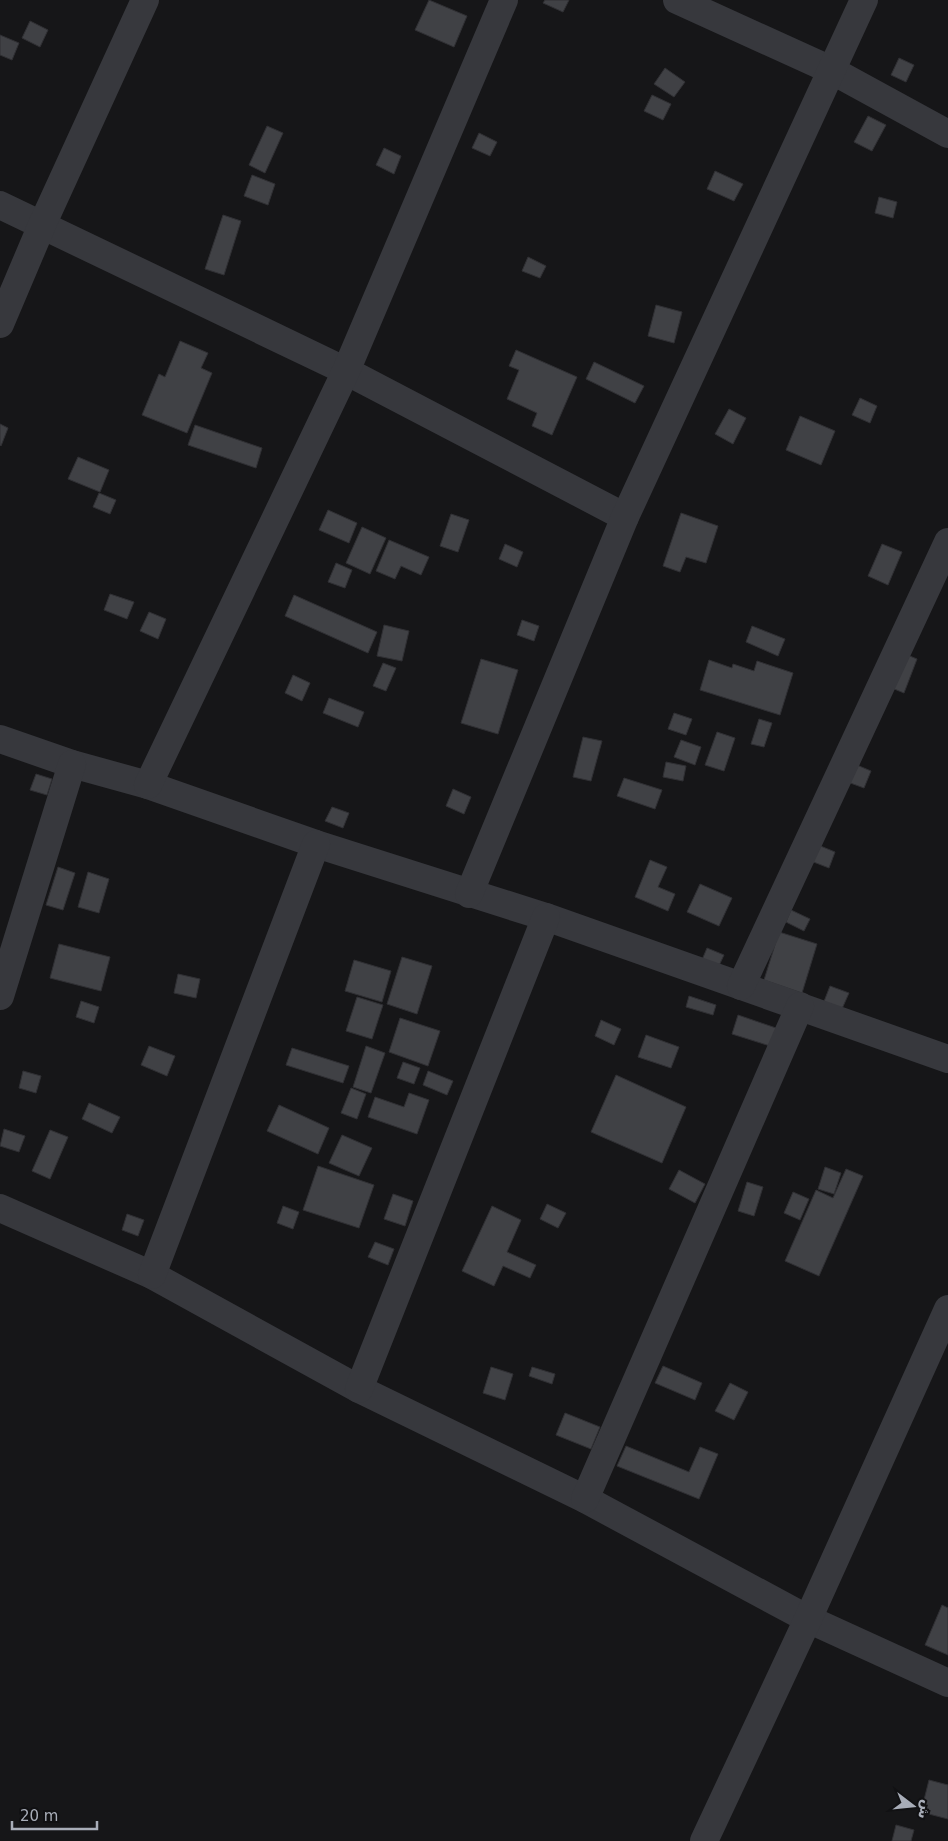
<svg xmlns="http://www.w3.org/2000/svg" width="948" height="1841" font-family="'DejaVu Sans','Noto Sans Arabic',sans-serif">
  <rect width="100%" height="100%" fill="#161618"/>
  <g fill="#404145" stroke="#303034">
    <polygon points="429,0 467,16 454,47 415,30"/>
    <polygon points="545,0 569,0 563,12 543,3"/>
    <polygon points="30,21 48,30 40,47 22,38"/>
    <polygon points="0,35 19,43 12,60 0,55"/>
    <polygon points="899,58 914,65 906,82 891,75"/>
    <polygon points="665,68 685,82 674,97 654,84"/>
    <polygon points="652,95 671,104 663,120 644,111"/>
    <polygon points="868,116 886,125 872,151 854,142"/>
    <polygon points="267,126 283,133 265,173 249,165"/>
    <polygon points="479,133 497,142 490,156 472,148"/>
    <polygon points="384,148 401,156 394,174 376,165"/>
    <polygon points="715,171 743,184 734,201 707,189"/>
    <polygon points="252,175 275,184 268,205 244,196"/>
    <polygon points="879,197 897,202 893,218 875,213"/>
    <polygon points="223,215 241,221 224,275 205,269"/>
    <polygon points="528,257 546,266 540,278 522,271"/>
    <polygon points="656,305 682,312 674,343 648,336"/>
    <polygon points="180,341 208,353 201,368 212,373 187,433 142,415 159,374 165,377"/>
    <polygon points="516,350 577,377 552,435 532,426 537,413 507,399 519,370 509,366"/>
    <polygon points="594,362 644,386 635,403 586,379"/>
    <polygon points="860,398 877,406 870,423 852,415"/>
    <polygon points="729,409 746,418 733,444 715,434"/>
    <polygon points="800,416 835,431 821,465 786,450"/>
    <polygon points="0,424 8,428 1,446 0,445"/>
    <polygon points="195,425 262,448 256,468 188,445"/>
    <polygon points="78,457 109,470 100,492 68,479"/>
    <polygon points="99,493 116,500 110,514 93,507"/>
    <polygon points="328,510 357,523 349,543 319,530"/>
    <polygon points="681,513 718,526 706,563 686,557 680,572 663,566"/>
    <polygon points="451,514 469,520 458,552 440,546"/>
    <polygon points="362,527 386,538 370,574 346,563"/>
    <polygon points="389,540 429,557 421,575 401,566 395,579 376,571"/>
    <polygon points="505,544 523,552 517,567 499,559"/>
    <polygon points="882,544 902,552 888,585 868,576"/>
    <polygon points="336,563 352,570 345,588 328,582"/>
    <polygon points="110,594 134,602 127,619 104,610"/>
    <polygon points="294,595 377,632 368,653 285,616"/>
    <polygon points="149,612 166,619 158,639 140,631"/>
    <polygon points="522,620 539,626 534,641 517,635"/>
    <polygon points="384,625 409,631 402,661 377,656"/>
    <polygon points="752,626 785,639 778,656 746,642"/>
    <polygon points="900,652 917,659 904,693 887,686"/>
    <polygon points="481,659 518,670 498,734 461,723"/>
    <polygon points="709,660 732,668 733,664 754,671 757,661 793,673 780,715 700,690"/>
    <polygon points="383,663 396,668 386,691 373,686"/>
    <polygon points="293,675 310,683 302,701 285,693"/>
    <polygon points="329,698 364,712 358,727 323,713"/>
    <polygon points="674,713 692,719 686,735 668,729"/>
    <polygon points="759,719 772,723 764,747 751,744"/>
    <polygon points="717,732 735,738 724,771 705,765"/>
    <polygon points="583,737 602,741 591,781 573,777"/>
    <polygon points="681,740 701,747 695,765 674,757"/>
    <polygon points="666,762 686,766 683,781 663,777"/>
    <polygon points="852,763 871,771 864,788 845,781"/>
    <polygon points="36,774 52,779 47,795 30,790"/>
    <polygon points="624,778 662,790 655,809 617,796"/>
    <polygon points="453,789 471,797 464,814 446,806"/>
    <polygon points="332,807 349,813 343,828 325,821"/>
    <polygon points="818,845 835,852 829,868 811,861"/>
    <polygon points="650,860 667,867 658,887 675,894 668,911 635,897"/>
    <polygon points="58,867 75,873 63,910 46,905"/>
    <polygon points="88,872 109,879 99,913 78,907"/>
    <polygon points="700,884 732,898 719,926 687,912"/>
    <polygon points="791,910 810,919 804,931 786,922"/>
    <polygon points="779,932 817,944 802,993 764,980"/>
    <polygon points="59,944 110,957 101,991 50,978"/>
    <polygon points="707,948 724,955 715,974 699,967"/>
    <polygon points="402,957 432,966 417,1014 387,1004"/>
    <polygon points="354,960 391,971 382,1002 345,991"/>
    <polygon points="178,974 200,979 196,998 174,993"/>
    <polygon points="830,986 849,993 841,1011 823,1004"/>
    <polygon points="689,996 716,1005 713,1015 686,1007"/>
    <polygon points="357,997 383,1005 372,1039 346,1031"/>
    <polygon points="81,1001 99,1007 94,1023 76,1017"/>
    <polygon points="738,1015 776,1028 770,1046 732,1034"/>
    <polygon points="400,1018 440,1031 428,1066 389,1052"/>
    <polygon points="601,1020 621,1029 614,1045 595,1036"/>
    <polygon points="646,1035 679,1047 671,1068 638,1057"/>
    <polygon points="149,1046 175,1056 167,1076 141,1065"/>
    <polygon points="366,1046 385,1053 371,1093 353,1087"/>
    <polygon points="292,1048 349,1066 343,1083 286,1065"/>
    <polygon points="403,1062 420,1068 414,1084 397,1078"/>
    <polygon points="23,1071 41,1076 36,1093 19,1088"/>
    <polygon points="428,1071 453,1081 447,1095 423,1085"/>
    <polygon points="616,1075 686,1107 662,1163 591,1132"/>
    <polygon points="351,1088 366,1094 357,1119 341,1113"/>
    <polygon points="409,1093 429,1100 417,1134 368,1117 375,1097 404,1107"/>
    <polygon points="89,1103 120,1117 112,1133 82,1119"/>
    <polygon points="279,1105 329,1128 318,1154 267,1131"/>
    <polygon points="4,1129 25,1136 19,1152 0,1146"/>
    <polygon points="50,1130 68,1137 50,1179 32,1171"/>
    <polygon points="342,1135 372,1148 359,1176 329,1163"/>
    <polygon points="318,1166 374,1185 359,1228 303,1210"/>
    <polygon points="825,1167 841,1173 834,1194 818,1189"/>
    <polygon points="846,1169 863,1176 819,1276 785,1261 816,1190 833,1198"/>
    <polygon points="679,1170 705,1184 695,1203 669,1189"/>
    <polygon points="747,1182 763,1187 754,1216 738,1211"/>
    <polygon points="793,1192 809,1199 800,1220 784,1213"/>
    <polygon points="393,1194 413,1201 405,1226 384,1219"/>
    <polygon points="547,1204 566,1213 558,1228 540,1219"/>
    <polygon points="283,1206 299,1212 293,1229 277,1223"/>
    <polygon points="492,1206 521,1220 507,1252 536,1265 530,1278 503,1266 494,1286 462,1271"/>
    <polygon points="127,1214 144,1220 138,1236 122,1230"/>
    <polygon points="375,1242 394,1249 388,1265 368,1257"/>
    <polygon points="663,1366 702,1383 695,1400 655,1383"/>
    <polygon points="491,1367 513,1374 505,1400 483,1393"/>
    <polygon points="532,1367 555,1374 552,1384 529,1376"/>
    <polygon points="730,1383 748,1392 734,1420 715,1411"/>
    <polygon points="565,1413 600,1427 591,1449 556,1435"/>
    <polygon points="626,1446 689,1472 700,1447 718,1454 699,1499 617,1466"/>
    <polygon points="942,1605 948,1608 948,1655 925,1645"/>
    <polygon points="929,1780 948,1785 948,1819 921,1812"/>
    <polygon points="896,1825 914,1830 911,1841 892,1841"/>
  </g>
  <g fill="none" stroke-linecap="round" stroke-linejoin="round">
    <g stroke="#37383d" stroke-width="28">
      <polyline points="677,0 831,70 948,134"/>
      <polyline points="0,205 346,371 625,517"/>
      <polyline points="0,324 42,225 145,0"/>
      <polyline points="0,739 72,764 148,785 316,844 546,917 948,1059"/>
      <polyline points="148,785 346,371 504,0"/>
      <polyline points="469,894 625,517 864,0"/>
      <polyline points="741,986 948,542"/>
      <polyline points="0,996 72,764"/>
      <polyline points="0,1208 152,1275 359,1389 585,1499 808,1619 948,1683"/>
      <polyline points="152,1275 316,844"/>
      <polyline points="359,1389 546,917"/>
      <polyline points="585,1499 800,1006"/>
      <polyline points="704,1841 808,1619 948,1309"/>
    </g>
  </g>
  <g transform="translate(913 1806) rotate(106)" stroke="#111113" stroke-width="4" paint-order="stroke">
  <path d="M0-4L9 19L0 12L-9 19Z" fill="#a8adb8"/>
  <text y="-8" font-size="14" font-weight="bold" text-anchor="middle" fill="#a8adb8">ش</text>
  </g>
  <path d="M12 1821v8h85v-8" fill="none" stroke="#a8adb8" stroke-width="2.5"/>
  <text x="20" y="1821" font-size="15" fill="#a8adb8" stroke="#111113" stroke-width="4" paint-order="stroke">20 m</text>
</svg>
